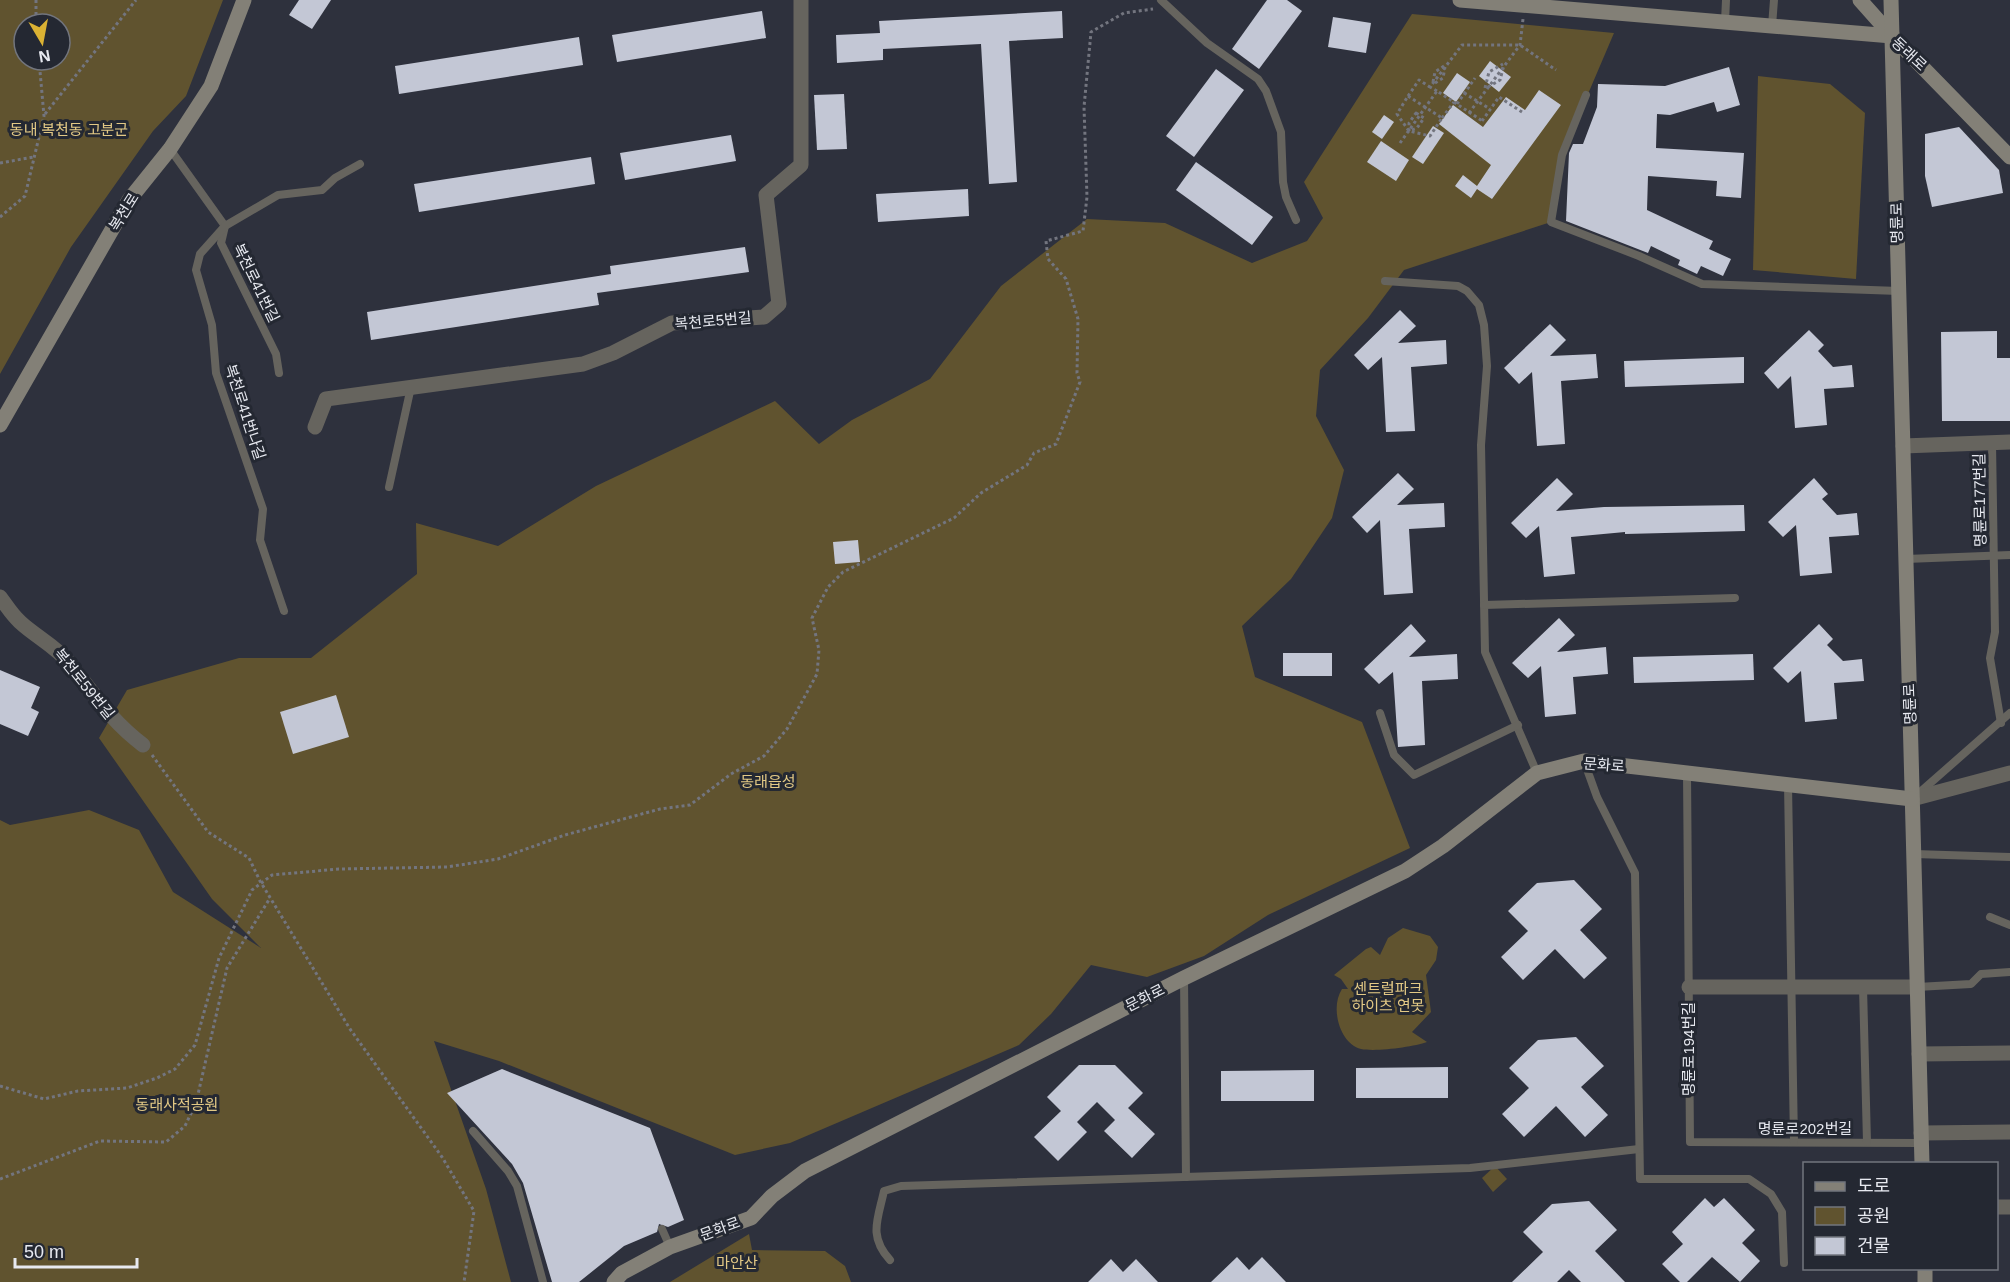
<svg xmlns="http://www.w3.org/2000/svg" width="2010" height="1282" font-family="Arial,'Noto Sans KR',sans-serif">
  <rect width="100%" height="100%" fill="#2e313d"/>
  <g fill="#60532f" fill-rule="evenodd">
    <path d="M0 0H223L186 96 153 131 71 247 0 374ZM24 24H60V60H24Z"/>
    <polygon points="1412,14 1614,33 1562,155 1551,222 1404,270 1368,318 1320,370 1316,416 1344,470 1332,518 1291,579 1242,626 1255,677 1362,722 1410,848 1268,915 1204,956 1147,977 1091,965 1051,1014 1019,1045 790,1143 735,1155 499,1061 434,1041 486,1189 511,1282 0,1282 0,820 10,825 89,810 139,830 173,892 261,948 212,899 99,738 127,690 239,658 311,658 417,574 416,523 498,546 596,486 775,401 819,444 852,420 930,379 1001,286 1087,219 1165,223 1252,263 1307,241 1323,218 1304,182"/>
    <polygon points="1758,76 1830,84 1865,113 1856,279 1753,270"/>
    <path d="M1403 928 1430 936 1438 947 1436 960 1426 975 1431 1012 1412 1032 1427 1042C1413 1047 1376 1052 1361 1049 1339 1043 1330 1007 1342 989H1348L1341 979 1334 975 1366 949 1371 947 1380 955 1388 938Z"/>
    <polygon points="1495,1166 1507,1179 1493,1192 1482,1178"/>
    <polygon points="749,1234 752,1250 825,1251 845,1266 851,1282 670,1282"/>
  </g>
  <g fill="#c3c7d5">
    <polygon points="299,0 331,0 312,29 289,15"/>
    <polygon points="1267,0 1287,0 1302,11 1259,69 1232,49"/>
    <polygon points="762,11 766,38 617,62 612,35"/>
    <polygon points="1062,11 1063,38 1009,41 1017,182 989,184 981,44 883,49 883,60 837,63 836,35 880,33 879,21"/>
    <polygon points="1333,17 1371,23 1366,53 1328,47"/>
    <polygon points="579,37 583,65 399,94 395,66"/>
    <polygon points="1490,61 1511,77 1499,92 1479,76"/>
    <polygon points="1729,67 1740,105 1717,112 1714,102 1670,115 1657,114 1656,148 1744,153 1741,198 1716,196 1717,181 1648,176 1647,210 1713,241 1709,249 1731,259 1723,276 1701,266 1697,274 1678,265 1680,260 1651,246 1648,253 1566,221 1569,153 1573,144 1583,144 1597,107 1598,84 1665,86"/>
    <polygon points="1216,69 1244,90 1194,157 1166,136"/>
    <polygon points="1457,73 1470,82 1456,102 1443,93"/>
    <polygon points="1539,90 1561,105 1492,199 1477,189 1471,198 1455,186 1463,175 1477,186 1491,165 1439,124 1453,105 1483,127 1506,97 1525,110"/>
    <polygon points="844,94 847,149 817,150 814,95"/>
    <polygon points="1384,115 1394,122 1382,139 1372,132"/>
    <polygon points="1433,126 1444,133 1423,164 1412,157"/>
    <polygon points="1959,127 1999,170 2003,193 1932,207 1925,176 1925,134"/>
    <polygon points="731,135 736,161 625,180 620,153"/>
    <polygon points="1381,141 1409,160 1396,181 1367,162"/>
    <polygon points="591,157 595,184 419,212 414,184"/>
    <polygon points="1196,162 1273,217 1252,245 1176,190"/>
    <polygon points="968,189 969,216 878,222 876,194"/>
    <polygon points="745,247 749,272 597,293 599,305 371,340 367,312 611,274 610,266"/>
    <polygon points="1400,310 1416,326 1398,343 1446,340 1447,364 1411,367 1415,431 1386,432 1382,357 1368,370 1354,355"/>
    <polygon points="1550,324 1566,340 1550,356 1596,354 1598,378 1561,381 1565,444 1537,446 1532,372 1519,384 1504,368"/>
    <polygon points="1809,330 1824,345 1818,351 1833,367 1852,365 1854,387 1824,389 1827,425 1795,428 1791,376 1778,389 1764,373"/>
    <polygon points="1997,331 1997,358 2010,358 2010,421 1942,421 1941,332"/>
    <polygon points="1744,357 1744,383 1625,387 1624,361"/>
    <polygon points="1398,473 1414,489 1397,505 1444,503 1445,527 1409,529 1413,593 1384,595 1380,520 1367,533 1352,517"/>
    <polygon points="1557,478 1573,494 1556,511 1604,507 1744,505 1745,531 1625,534 1625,532 1571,537 1575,574 1544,577 1539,526 1526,538 1511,523"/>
    <polygon points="1814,478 1828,494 1822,499 1837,515 1857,513 1859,535 1829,537 1832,573 1800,576 1796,525 1783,537 1768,522"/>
    <polygon points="858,540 860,562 835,564 833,542"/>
    <polygon points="1559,618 1575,635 1557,652 1606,647 1608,674 1573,677 1576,714 1545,717 1541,666 1528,678 1512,663"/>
    <polygon points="1411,624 1426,641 1409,657 1457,654 1458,679 1422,681 1425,745 1398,747 1393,672 1379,684 1364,669"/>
    <polygon points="1819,624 1833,639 1827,645 1843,661 1862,659 1864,681 1834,683 1837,719 1805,722 1801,671 1788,683 1773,668"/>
    <rect x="1283" y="653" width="49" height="23"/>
    <polygon points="1753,654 1754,680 1634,683 1633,657"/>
    <polygon points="0,670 40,687 31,708 39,712 28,736 0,724"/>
    <polygon points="336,695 349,737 293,754 280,712"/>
    <polygon points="1574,880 1602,909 1580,930 1607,958 1584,979 1555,949 1523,980 1501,957 1528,931 1508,911 1537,883"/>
    <polygon points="1576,1037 1604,1066 1581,1087 1608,1115 1585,1137 1556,1106 1524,1137 1502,1114 1529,1088 1509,1068 1538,1040"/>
    <polygon points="1079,1065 1115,1065 1143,1093 1128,1108 1155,1134 1132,1158 1104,1131 1115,1120 1097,1102 1077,1122 1087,1132 1058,1161 1034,1137 1061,1111 1047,1097"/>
    <polygon points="1448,1067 1448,1098 1356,1098 1356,1068"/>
    <polygon points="502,1069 650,1128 684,1220 668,1227 659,1224 657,1232 624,1246 579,1282 552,1282 523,1183 512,1164 447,1093"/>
    <polygon points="1314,1070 1314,1101 1221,1101 1221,1071"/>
    <polygon points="1705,1198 1714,1207 1724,1198 1755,1230 1742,1243 1760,1261 1740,1282 1712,1257 1687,1282 1680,1282 1662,1264 1683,1244 1672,1232"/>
    <polygon points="1589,1201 1617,1230 1595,1251 1625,1282 1581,1282 1569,1270 1557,1282 1512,1282 1543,1252 1523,1232 1552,1204"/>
    <polygon points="1237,1257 1249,1270 1262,1257 1286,1282 1211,1282"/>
    <polygon points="1111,1259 1123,1272 1136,1259 1158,1282 1088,1282"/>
  </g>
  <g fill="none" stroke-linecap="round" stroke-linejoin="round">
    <g stroke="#73757f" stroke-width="3" stroke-dasharray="3 3" stroke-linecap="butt">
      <polyline points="36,0 36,24"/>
      <polyline points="1433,82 1435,72 1444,66"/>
      <polyline points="1435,83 1443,78 1445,67"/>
      <polyline points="1488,87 1500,80 1504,65"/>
      <polyline points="1485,88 1489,72 1503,64"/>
      <polyline points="1437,91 1430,87 1462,45 1520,45 1556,70"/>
      <polyline points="1464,93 1490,109"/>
      <polygon points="1408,96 1442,118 1430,136 1409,131 1397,114"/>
      <polyline points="1408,96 1419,80 1430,87"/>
      <polyline points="1457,104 1475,78"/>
      <polygon points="1416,113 1424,118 1417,128 1409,131 1409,123"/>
      <polyline points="1469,113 1520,45 1523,19"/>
      <polyline points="45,114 136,0"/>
      <polyline points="1442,118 1454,102"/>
      <polyline points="1482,121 1499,97 1522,112"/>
      <polyline points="1400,143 1437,91 1484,122"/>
      <polyline points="0,163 34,157"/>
      <polyline points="0,217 25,196 44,116 39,60"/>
      <polyline points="152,755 208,832 249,858 260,881 350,1029 442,1157 474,1211 464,1282"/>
      <polyline points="0,1086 44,1099 78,1091 127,1088 157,1078 175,1069 195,1045 219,958 252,890 272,875 339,869 447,867 498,859 565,835 660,809 690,805 731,774 764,756 787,729 817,674 819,650 812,618 828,587 843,572 954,518 981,493 1027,465 1034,453 1056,444 1080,382 1077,373 1078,319 1066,279 1048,259 1046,241 1083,231 1087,197 1084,107 1091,32 1124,13 1153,9"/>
      <polyline points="0,1179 100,1141 166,1142 185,1126 196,1103 227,968 270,898"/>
    </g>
    <g stroke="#66645e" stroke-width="8">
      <polyline points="1161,0 1207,43 1258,79 1266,91 1281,132 1283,182 1286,197 1296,220"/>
      <polyline points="1725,22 1726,0"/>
      <polyline points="1772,26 1774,0"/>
      <polyline points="1586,95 1562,155 1551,222 1639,256 1702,284 1899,291"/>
      <polyline points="170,149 225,226 221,243 276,354 279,373"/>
      <polyline points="1385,281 1458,286 1467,291 1479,305 1484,325 1487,366 1481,445 1485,652 1537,773"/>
      <polyline points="1992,443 1995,632 1990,658 2001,723"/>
      <polyline points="389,487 411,387"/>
      <polyline points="1906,559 2010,555"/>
      <polyline points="1484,605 1735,598"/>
      <polyline points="284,611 260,540 263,509 216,373 212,325 196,270 200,254 225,226 278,195 322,190 335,178 360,164"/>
      <polyline points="1380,713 1394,755 1414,775 1518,725"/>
      <polyline points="1584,761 1597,797 1635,873 1640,1179 1749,1179 1771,1194 1782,1212 1784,1263"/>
      <polyline points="1687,773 1690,1142 1921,1143"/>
      <polyline points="1788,784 1794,1142"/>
      <polyline points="1919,793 2010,713"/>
      <polyline points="1914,854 2010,857"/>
      <polyline points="1990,917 2010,925"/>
      <polyline points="1184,978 1186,1177"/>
      <polyline points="1863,987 1867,1142"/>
      <polyline points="1917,987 1971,984 1981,974 2010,972"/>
      <polyline points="473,1131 508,1171 517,1186 543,1282"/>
      <polyline points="662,1229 670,1247"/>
      <path d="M890 1260C868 1236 878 1219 884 1191L901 1186 1470 1168 1639 1149"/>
    </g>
    <g stroke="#66645e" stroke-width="15">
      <polyline points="315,427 326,399 583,364 613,353 672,323 764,317 779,304 766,195 801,165 801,0"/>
      <polyline points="1903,446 2010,442"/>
      <path d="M0 597C6 605 12 615 20 622 36 637 56 646 70 664 95 695 110 720 143 745"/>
      <polyline points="1912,799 2010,773"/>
      <polyline points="1689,987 1917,987"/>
      <polyline points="1919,1054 2010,1053"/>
      <polyline points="1921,1133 2010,1132"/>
      <polyline points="1996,1207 2010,1207"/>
    </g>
    <g stroke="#838077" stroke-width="15">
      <polyline points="1460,0 1892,36 2010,157"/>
      <polyline points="1860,0 1892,36"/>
      <polyline points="1891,0 1922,1164"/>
      <polyline points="0,425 129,200 170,149 211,86 244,0"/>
      <polyline points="1925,1268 1925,1282"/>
      <polyline points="614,1282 622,1273 670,1247 751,1218 772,1196 805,1171 1184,978 1405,871 1443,846 1537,773 1584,761 1912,799"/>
    </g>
  </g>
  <g text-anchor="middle" stroke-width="6" stroke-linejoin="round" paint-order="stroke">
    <g font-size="15" fill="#e7e9f0" stroke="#242832">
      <text transform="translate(1909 54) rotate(43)" y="5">동래로</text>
      <text transform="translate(124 212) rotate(-58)" y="5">복천로</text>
      <text transform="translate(1897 223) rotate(-91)" y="5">명륜로</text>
      <text transform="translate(256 283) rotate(64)" y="5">복천로41번길</text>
      <text transform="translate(713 321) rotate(-5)" y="5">복천로5번길</text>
      <text transform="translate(245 412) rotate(72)" y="5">복천로41번나길</text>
      <text transform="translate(1980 500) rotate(-91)" y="5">명륜로177번길</text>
      <text transform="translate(84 684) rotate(51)" y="5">복천로59번길</text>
      <text transform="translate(1910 704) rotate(-92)" y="5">명륜로</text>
      <text transform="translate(1604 765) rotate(4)" y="5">문화로</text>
      <text transform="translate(1145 998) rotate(-27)" y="5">문화로</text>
      <text transform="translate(1689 1049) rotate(-90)" y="5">명륜로194번길</text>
      <text x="1805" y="1134">명륜로202번길</text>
      <text transform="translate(720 1229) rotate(-20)" y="5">문화로</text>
    </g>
    <g font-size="15" fill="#e3c985" stroke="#242832">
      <text x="69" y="135">동내 복천동 고분군</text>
      <text x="768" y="787">동래읍성</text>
      <text x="1388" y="994">센트럴파크<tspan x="1388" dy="17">하이츠 연못</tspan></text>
      <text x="177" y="1110">동래사적공원</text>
      <text x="737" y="1268">마안산</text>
    </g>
  </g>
  <rect x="1803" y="1162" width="195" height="108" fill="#242832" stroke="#72757e" stroke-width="1.5"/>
  <rect x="1815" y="1182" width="30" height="9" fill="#838077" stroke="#72757e" stroke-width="1.5"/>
  <text x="1857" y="1192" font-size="18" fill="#e7e9f0">도로</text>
  <rect x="1815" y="1207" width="30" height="18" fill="#60532f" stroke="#72757e" stroke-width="1.5"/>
  <text x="1857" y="1222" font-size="18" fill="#e7e9f0">공원</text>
  <rect x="1815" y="1237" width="30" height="18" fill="#c3c7d5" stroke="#72757e" stroke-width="1.5"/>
  <text x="1857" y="1252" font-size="18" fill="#e7e9f0">건물</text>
  <g transform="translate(42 42) rotate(170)"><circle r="28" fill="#242832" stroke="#72757e" stroke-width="1.5"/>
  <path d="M0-4.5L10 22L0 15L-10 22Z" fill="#dbb233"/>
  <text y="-9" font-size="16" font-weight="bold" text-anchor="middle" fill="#e7e9f0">N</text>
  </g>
  <path d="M15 1258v9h122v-9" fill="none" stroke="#e7e9f0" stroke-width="3"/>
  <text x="24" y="1258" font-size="18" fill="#e7e9f0" stroke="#242832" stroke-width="4.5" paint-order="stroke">50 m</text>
</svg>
